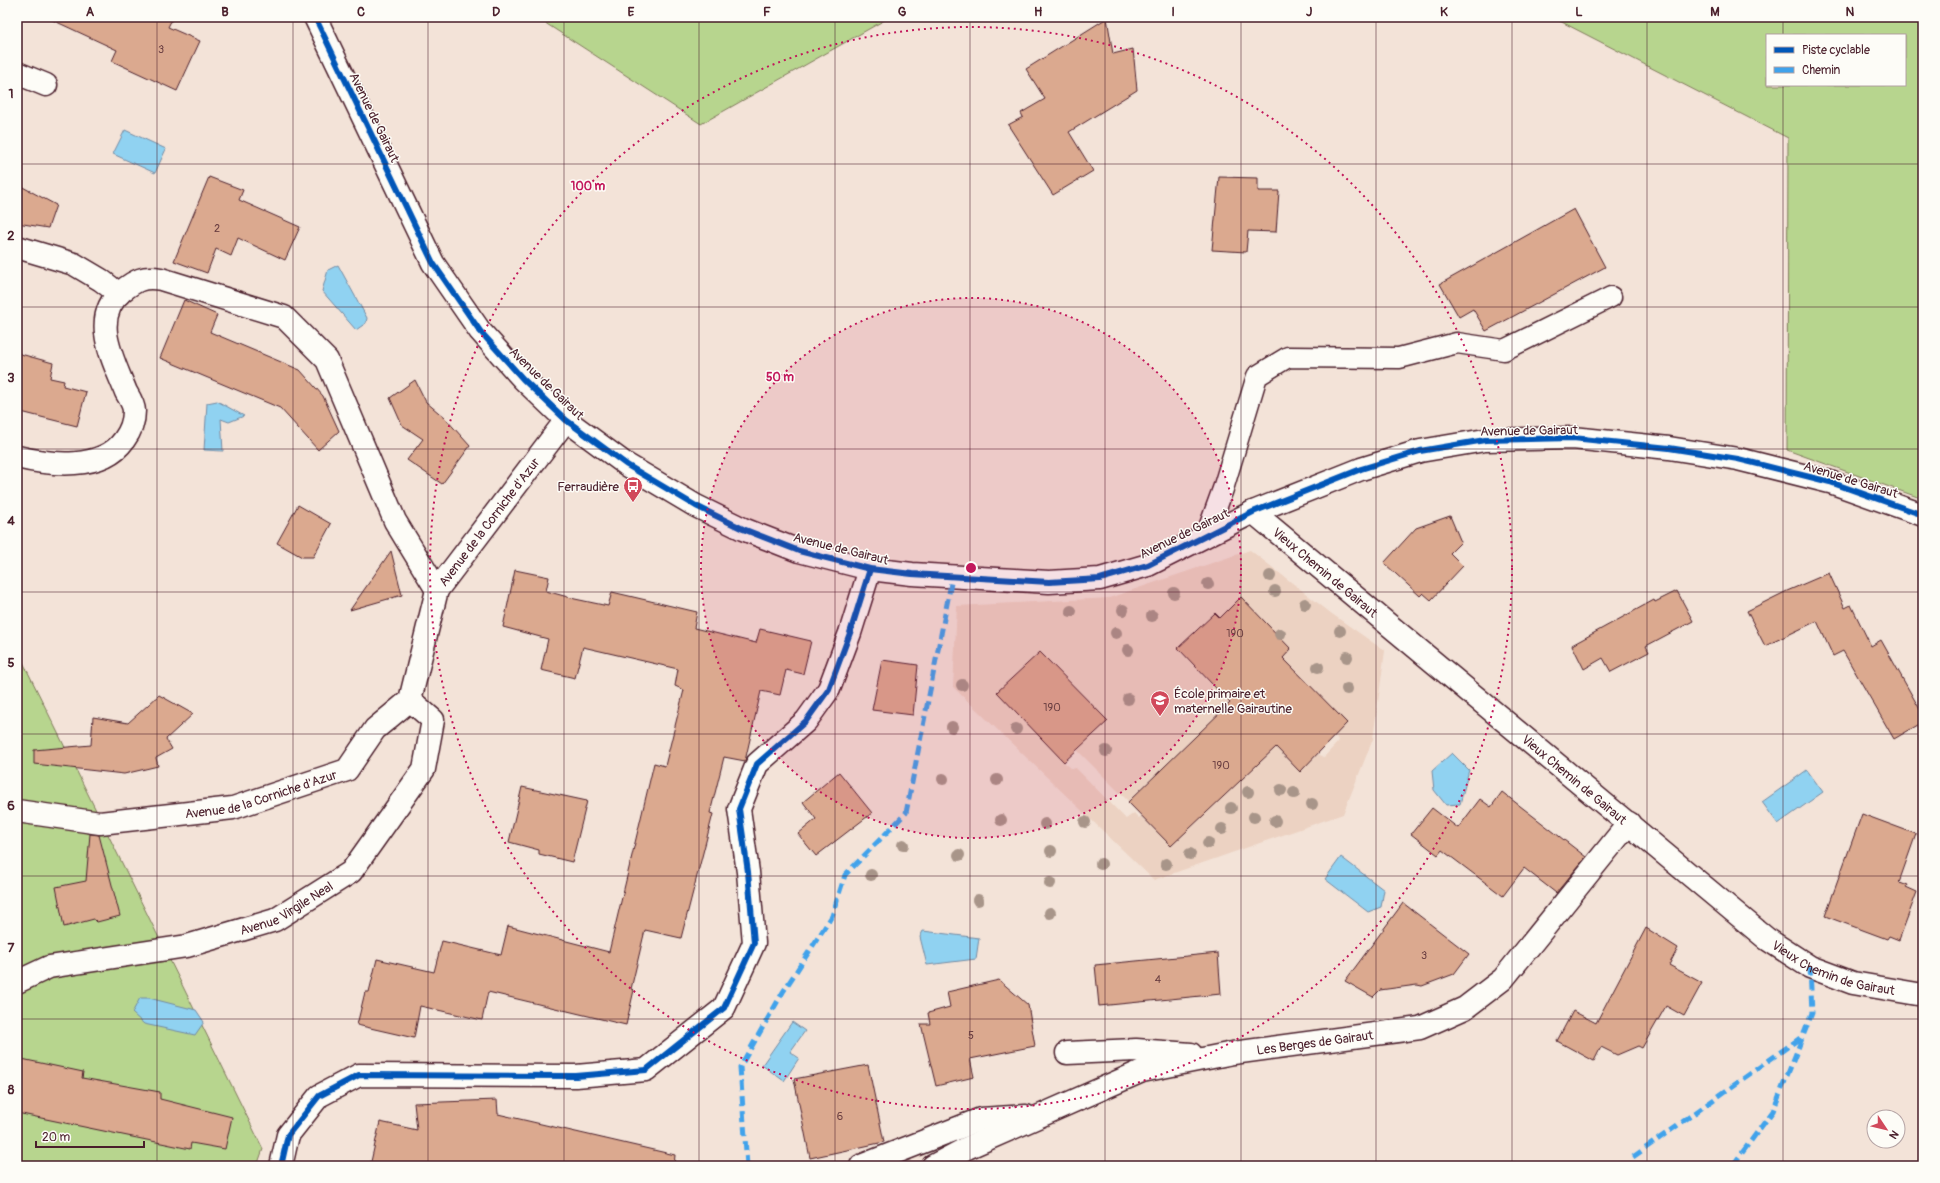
<svg xmlns="http://www.w3.org/2000/svg" width="1940" height="1183" font-family="Pangolin,sans-serif">
  <rect width="100%" height="100%" fill="#f3e3d8"/>
  <filter id="ink" filterUnits="userSpaceOnUse"><feTurbulence type="fractalNoise" baseFrequency=".025" numOctaves="2"/><feDisplacementMap in="SourceGraphic" scale="8" xChannelSelector="R" yChannelSelector="G"/><feConvolveMatrix kernelMatrix="1 2 1 2 8 2 1 2 1" color-interpolation-filters="sRGB"/></filter>
  <g filter="url(#ink)">
    <path fill="#ecd2c2" fill-rule="evenodd" d="M1250 550 1332 614 1385 651 1373 739 1343 814 1154 880 953 687 957 606 1109 598ZM1241 598 1292 712 1347 723 1335 736 1339 741 1324 757 1318 754 1300 772 1276 747 1171 846 1141 816 1139 818 1134 813 1126 819 1076 768 1072 769 1064 762 998 692 1040 652 1107 721 1077 750 1128 801 1232 702 1212 685 1178 648 1215 614 1220 618Z"/>
    <g fill="#b7d58e" stroke="#807a5c" fill-rule="evenodd">
      <polygon points="536,17 890,17 701,124"/>
      <path d="M1552 17H1923V499L1787 450 1788 138ZM1767 35H1905V85H1767Z"/>
      <polygon points="17,650 263,1149 257,1166 17,1166"/>
    </g>
    <g fill="#90d2f1" stroke="#748aa2">
      <polygon points="125,130 166,149 155,173 113,154"/>
      <polygon points="338,265 367,318 366,323 356,330 322,291 328,270"/>
      <polygon points="217,401 244,416 229,422 221,419 223,451 204,450 207,403"/>
      <polygon points="1452,753 1469,770 1460,804 1446,805 1434,790 1432,771"/>
      <polygon points="1807,770 1823,792 1778,824 1762,802"/>
      <polygon points="1341,857 1384,890 1381,907 1368,912 1325,879"/>
      <polygon points="923,931 979,938 976,959 927,965 920,937"/>
      <polygon points="140,998 149,998 196,1010 204,1022 195,1035 144,1024 132,1013"/>
      <polygon points="792,1022 805,1031 790,1052 799,1058 784,1081 762,1065"/>
    </g>
    <g fill="#dba98f" stroke="#4a1f2b">
      <polygon points="46,17 173,17 168,27 200,41 177,91 112,61 117,50"/>
      <polygon points="1107,18 1113,54 1133,49 1137,90 1069,132 1093,171 1053,195 1008,125 1023,117 1021,113 1045,99 1026,69"/>
      <polygon points="209,177 243,190 239,200 300,227 285,260 238,238 231,256 216,249 207,273 174,261"/>
      <polygon points="1219,177 1258,178 1258,191 1279,191 1276,232 1248,231 1246,252 1212,250"/>
      <polygon points="17,184 56,205 48,228 17,223"/>
      <polygon points="1574,209 1605,267 1486,331 1473,309 1459,317 1440,284"/>
      <polygon points="184,300 217,315 210,332 300,370 323,396 339,431 318,450 280,408 160,358"/>
      <polygon points="17,353 53,363 50,378 64,381 63,386 86,392 77,426 17,411"/>
      <polygon points="415,380 426,402 445,418 470,446 442,484 407,460 423,439 402,425 390,398"/>
      <polygon points="298,505 331,524 313,557 302,557 277,543"/>
      <polygon points="1450,516 1461,542 1450,553 1463,566 1431,600 1423,593 1420,596 1384,563 1416,528"/>
      <polygon points="391,551 402,595 350,610"/>
      <polygon points="515,570 549,577 546,591 575,599 608,606 612,592 697,612 694,628 756,643 760,629 811,641 803,674 786,670 780,695 761,691 745,761 724,757 710,813 713,814 681,938 645,930 631,989 634,990 626,1025 488,992 482,1020 420,1006 414,1038 357,1025 365,992 369,992 377,959 434,972 442,941 501,955 508,926 609,952 654,763 665,766 684,690 675,686 678,669 583,647 575,678 541,670 548,639 503,627"/>
      <polygon points="1829,573 1845,608 1851,605 1871,646 1881,640 1923,715 1923,722 1894,739 1843,651 1833,656 1817,621 1765,646 1747,611 1787,591"/>
      <polygon points="1677,591 1693,621 1646,646 1649,652 1611,672 1603,658 1584,669 1572,645 1654,600 1655,602"/>
      <polygon points="1241,597 1291,649 1283,658 1347,723 1300,772 1276,747 1171,846 1128,802 1230,703 1178,648 1215,613 1220,618"/>
      <polygon points="1040,652 1108,721 1064,762 997,692"/>
      <polygon points="882,660 918,665 913,715 872,710"/>
      <polygon points="159,695 193,714 166,739 172,749 156,758 158,766 124,774 34,764 34,750 91,745 93,717 128,723"/>
      <polygon points="839,772 872,813 816,856 798,834 816,819 803,802"/>
      <polygon points="522,787 587,801 572,862 539,854 539,850 509,842"/>
      <polygon points="1502,792 1586,857 1556,893 1524,868 1503,896 1442,850 1438,855 1411,834 1432,808 1458,828 1480,799 1491,807"/>
      <polygon points="1862,814 1916,834 1899,882 1907,885 1906,887 1917,892 1899,940 1889,936 1887,939 1825,916"/>
      <polygon points="90,834 99,835 120,916 97,922 94,919 64,927 56,887 86,881"/>
      <polygon points="1403,903 1469,954 1454,974 1422,986 1417,985 1380,990 1373,997 1345,981"/>
      <polygon points="1646,928 1678,948 1669,965 1702,983 1684,1016 1666,1006 1642,1048 1638,1046 1617,1055 1601,1047 1594,1061 1557,1041 1573,1011 1596,1023"/>
      <polygon points="1218,953 1221,994 1099,1006 1095,965"/>
      <polygon points="999,980 1028,1005 1035,1046 970,1059 974,1077 936,1086 921,1024 930,1024 928,1013 950,1007 947,992"/>
      <polygon points="17,1058 83,1072 82,1078 160,1092 160,1099 232,1117 225,1149 191,1143 190,1149 17,1113"/>
      <polygon points="868,1065 884,1142 810,1158 794,1079"/>
      <polygon points="497,1100 498,1114 675,1155 674,1166 370,1166 380,1122 417,1130 414,1103"/>
    </g>
    <g fill="none" stroke-linecap="round" stroke-linejoin="round">
      <g stroke="#4a1f2b" stroke-width="23">
        <polyline id="lane" points="1206,536 1223,489 1257,376 1288,357 1399,358 1457,343 1504,350 1611,297"/>
      </g>
      <g stroke="#4a1f2b" stroke-width="25">
        <g id="street">
          <polyline points="17,73 46,85"/>
          <polyline points="17,247 74,264 101,280 119,294"/>
          <path d="M17 457C50 465 102 471 124 440 130 432 134 422 134 411 134 405 129 397 126 392 114 361 89 318 122 291 136 280 143 276 161 279L284 317 327 360 395 521 437 590"/>
          <path id="s1" d="M1253 512 1767 939 1810 967 1853 983 1923 995"/>
          <path id="s2" d="M17 811 100 823 233 808 347 770 375 729 410 700 437 590 566 420"/>
          <path id="s3" d="M17 982 49 967 187 946 275 920 351 872 424 769 433 720 410 700"/>
          <polyline points="1067,1053 1136,1050 1191,1054"/>
          <polyline points="281,1166 288,1135 319,1096 359,1075 576,1076 646,1070 724,1008 754,943 748,872 739,809 757,764 806,721 829,689 850,633 870,569"/>
          <polyline points="861,1166 981,1119 1026,1116"/>
          <path id="s4" d="M933 1166 967 1148 1142 1071 1233 1053 1420 1028 1465 1008 1503 979 1629 823"/>
        </g>
      </g>
      <g stroke="#4a1f2b" stroke-width="25">
        <polyline id="secondary" points="315,17 433,263 480,331 523,379 566,420 627,465 696,506 743,529 799,551 870,569 912,574 1049,582 1100,579 1148,565 1253,512 1361,469 1420,451 1485,440 1573,438 1669,448 1738,459 1830,482 1923,515"/>
      </g>
      <use href="#lane" stroke="#fdfcf7" stroke-width="20"/>
      <use href="#street" stroke="#fdfcf7" stroke-width="22"/>
      <use href="#secondary" stroke="#fdfcf7" stroke-width="22"/>
      <g stroke="#40a2eb" stroke-width="5" stroke-dasharray="10 5" stroke-linecap="butt">
        <polyline points="1633,1157 1803,1036"/>
        <polyline points="1733,1165 1773,1111 1803,1036 1812,1013 1810,967"/>
        <polyline points="747,1166 740,1067 783,992 832,916 845,875 906,813 952,578"/>
      </g>
      <g stroke="#fdfcf7" stroke-width="8">
        <g id="cycleway">
          <polyline points="315,17 433,263 480,331 523,379 566,420 627,465 696,506 743,529 799,551 870,569 912,574 1049,582 1100,579 1148,565 1253,512 1361,469 1420,451 1485,440 1573,438 1669,448 1738,459 1830,482 1923,515"/>
          <polyline points="281,1166 288,1135 319,1096 359,1075 576,1076 646,1070 724,1008 754,943 748,872 739,809 757,764 806,721 829,689 850,633 870,569"/>
        </g>
      </g>
      <use href="#cycleway" stroke="#0057b8" stroke-width="6"/>
    </g>
    <g fill="#a89589">
      <circle cx="1270" cy="576" r="6"/>
      <circle cx="1208" cy="584" r="6"/>
      <circle cx="1275" cy="591" r="6"/>
      <circle cx="1174" cy="593" r="6"/>
      <circle cx="1305" cy="604" r="6"/>
      <circle cx="1123" cy="610" r="6"/>
      <circle cx="1071" cy="611" r="6"/>
      <circle cx="1152" cy="616" r="6"/>
      <circle cx="1340" cy="631" r="6"/>
      <circle cx="1116" cy="633" r="6"/>
      <circle cx="1280" cy="634" r="6"/>
      <circle cx="1128" cy="650" r="6"/>
      <circle cx="1347" cy="657" r="6"/>
      <circle cx="1318" cy="667" r="6"/>
      <circle cx="962" cy="685" r="6"/>
      <circle cx="1347" cy="689" r="6"/>
      <circle cx="1128" cy="699" r="6"/>
      <circle cx="952" cy="727" r="6"/>
      <circle cx="1016" cy="729" r="6"/>
      <circle cx="1106" cy="751" r="6"/>
      <circle cx="943" cy="779" r="6"/>
      <circle cx="997" cy="780" r="6"/>
      <circle cx="1281" cy="790" r="6"/>
      <circle cx="1248" cy="792" r="6"/>
      <circle cx="1294" cy="793" r="6"/>
      <circle cx="1312" cy="804" r="6"/>
      <circle cx="1231" cy="808" r="6"/>
      <circle cx="1254" cy="817" r="6"/>
      <circle cx="1001" cy="820" r="6"/>
      <circle cx="1275" cy="821" r="6"/>
      <circle cx="1085" cy="822" r="6"/>
      <circle cx="1045" cy="824" r="6"/>
      <circle cx="1222" cy="829" r="6"/>
      <circle cx="1208" cy="843" r="6"/>
      <circle cx="903" cy="845" r="6"/>
      <circle cx="1051" cy="851" r="6"/>
      <circle cx="1190" cy="854" r="6"/>
      <circle cx="959" cy="855" r="6"/>
      <circle cx="1101" cy="864" r="6"/>
      <circle cx="1166" cy="864" r="6"/>
      <circle cx="871" cy="875" r="6"/>
      <circle cx="1050" cy="883" r="6"/>
      <circle cx="978" cy="900" r="6"/>
      <circle cx="1050" cy="913" r="6"/>
    </g>
  </g>
  <path fill="none" stroke="#4a1f2b" stroke-width="1" stroke-opacity="0.55" d="M157 17V1166M293 17V1166M428 17V1166M564 17V1166M699 17V1166M835 17V1166M970 17V1166M1105 17V1166M1241 17V1166M1376 17V1166M1512 17V1166M1647 17V1166M1783 17V35M1783 85V1166M17 164H1923M17 307H1923M17 449H1923M17 592H1923M17 734H1923M17 876H1923M17 1019H1923"/>
  <circle cx="971" cy="568" r="270" fill="#c2185b" fill-opacity=".12"/>
  <g fill="none" stroke="#c2185b" stroke-width="2" stroke-dasharray="2 4">
    <circle cx="971" cy="568" r="270"/>
    <circle cx="971" cy="568" r="541"/>
  </g>
  <defs>
    <g id="bus-pin" transform="scale(1)"><path d="M0 17L-7.5 6A9.5 9.5 0 1 1 7.5 6Z" fill="#d1495b" stroke="#fdfcf7"/><path d="M-5-6H5V4H4V6H2V4H-2V6H-4V4H-5ZM-3.5-4V0h7V-4ZM-3.5 1.2v1.5H-2V1.2ZM2 1.2v1.5H3.5V1.2Z" fill="#fff"/></g>
    <g id="school-pin" transform="scale(1)"><path d="M0 17L-7.5 6A9.5 9.5 0 1 1 7.5 6Z" fill="#d1495b" stroke="#fdfcf7"/><path d="M0-5L7-2L0 1L-7-2ZM-4 1L0 2.5L4 1V4Q0 6-4 4Z" fill="#fff"/></g>
  </defs>
  <g fill-rule="evenodd">
    <use href="#bus-pin" x="633" y="486"/>
    <use href="#school-pin" x="1160" y="700"/>
  </g>
  <g text-anchor="middle" stroke-width="3" stroke-linejoin="round" paint-order="stroke">
    <g font-size="11" fill="#6e4244">
      <text x="161" y="53">3</text>
      <text x="217" y="232">2</text>
      <text x="1235" y="637">190</text>
      <text x="1052" y="711">190</text>
      <text x="1221" y="769">190</text>
      <text x="1424" y="959">3</text>
      <text x="1158" y="983">4</text>
      <text x="971" y="1039">5</text>
      <text x="840" y="1120">6</text>
    </g>
    <g font-size="13" fill="#4a1f2b" stroke="#fdfcf7">
      <text transform="translate(375 117) rotate(64)" y="5">Avenue de Gairaut</text>
      <text transform="translate(547 383) rotate(44)" y="5">Avenue de Gairaut</text>
      <text transform="translate(1529 430) rotate(-1)" y="5">Avenue de Gairaut</text>
      <text transform="translate(1851 479) rotate(17)" y="5">Avenue de Gairaut</text>
      <text dy="5" stroke="none"><textPath href="#s2" startOffset="632">Avenue de la Corniche d'Azur</textPath></text>
      <text transform="translate(1184 533) rotate(-26)" y="5">Avenue de Gairaut</text>
      <text transform="translate(841 548) rotate(14)" y="5">Avenue de Gairaut</text>
      <text dy="5" stroke="none"><textPath href="#s1" startOffset="94">Vieux Chemin de Gairaut</textPath></text>
      <text dy="5" stroke="none"><textPath href="#s1" startOffset="418">Vieux Chemin de Gairaut</textPath></text>
      <text dy="5" stroke="none"><textPath href="#s2" startOffset="248">Avenue de la Corniche d'Azur</textPath></text>
      <text dy="5" stroke="none"><textPath href="#s3" startOffset="282">Avenue Virgile Neal</textPath></text>
      <text dy="5" stroke="none"><textPath href="#s1" startOffset="742">Vieux Chemin de Gairaut</textPath></text>
      <text dy="5" stroke="none"><textPath href="#s4" startOffset="405">Les Berges de Gairaut</textPath></text>
    </g>
    <g font-size="13" fill="#4a1f2b" stroke="#fdfcf7" text-anchor="end">
      <text x="619" y="491">Ferraudière</text>
      <text x="1174" y="698" text-anchor="start">École primaire et<tspan x="1174" dy="15">maternelle Gairautine</tspan></text>
    </g>
  </g>
  <circle cx="971" cy="568" r="6" fill="#c2185b" stroke="#fdfcf7" stroke-width="2"/>
  <g font-size="12" text-anchor="middle" font-weight="bold" fill="#c2185b" stroke="#fdfcf7" stroke-width="3" stroke-linejoin="round" paint-order="stroke">
    <text x="588" y="190">100 m</text>
    <text x="780" y="381">50 m</text>
  </g>
  <rect width="1940" height="1183" fill="none" stroke="#fdfcf7" stroke-width="44"/>
  <rect x="1766" y="34" width="140" height="52" fill="#fdfcf7" stroke="#b5a4a5"/>
  <rect x="1774" y="47" width="20" height="6" fill="#0057b8" stroke="#b5a4a5"/>
  <text x="1802" y="54" font-size="12" fill="#4a1f2b">Piste cyclable</text>
  <rect x="1774" y="67" width="20" height="6" fill="#40a2eb" stroke="#b5a4a5"/>
  <text x="1802" y="74" font-size="12" fill="#4a1f2b">Chemin</text>
  <g transform="translate(1886 1129) rotate(125)"><circle r="19" fill="#fdfcf7" stroke="#b5a4a5"/>
  <path d="M0-3L7 15L0 10L-7 15Z" fill="#d1495b"/>
  <text y="-6" font-size="11" font-weight="bold" text-anchor="middle" fill="#4a1f2b">N</text>
  </g>
  <path d="M36 1141v6h108v-6" fill="none" stroke="#4a1f2b" stroke-width="2"/>
  <text x="42" y="1141" font-size="12" fill="#4a1f2b" stroke="#fdfcf7" stroke-width="3" paint-order="stroke">20 m</text>
  <rect x="22" y="22" width="1896" height="1139" fill="none" stroke="#4a1f2b" stroke-width="1.5"/>
  <g font-size="13" text-anchor="middle" font-weight="bold" fill="#4a1f2b">
    <text x="90" y="16">A</text>
    <text x="225" y="16">B</text>
    <text x="361" y="16">C</text>
    <text x="496" y="16">D</text>
    <text x="631" y="16">E</text>
    <text x="767" y="16">F</text>
    <text x="902" y="16">G</text>
    <text x="1038" y="16">H</text>
    <text x="1173" y="16">I</text>
    <text x="1309" y="16">J</text>
    <text x="1444" y="16">K</text>
    <text x="1579" y="16">L</text>
    <text x="1715" y="16">M</text>
    <text x="1850" y="16">N</text>
    <text x="11" y="98">1</text>
    <text x="11" y="240">2</text>
    <text x="11" y="382">3</text>
    <text x="11" y="525">4</text>
    <text x="11" y="667">5</text>
    <text x="11" y="810">6</text>
    <text x="11" y="952">7</text>
    <text x="11" y="1094">8</text>
  </g>
</svg>
